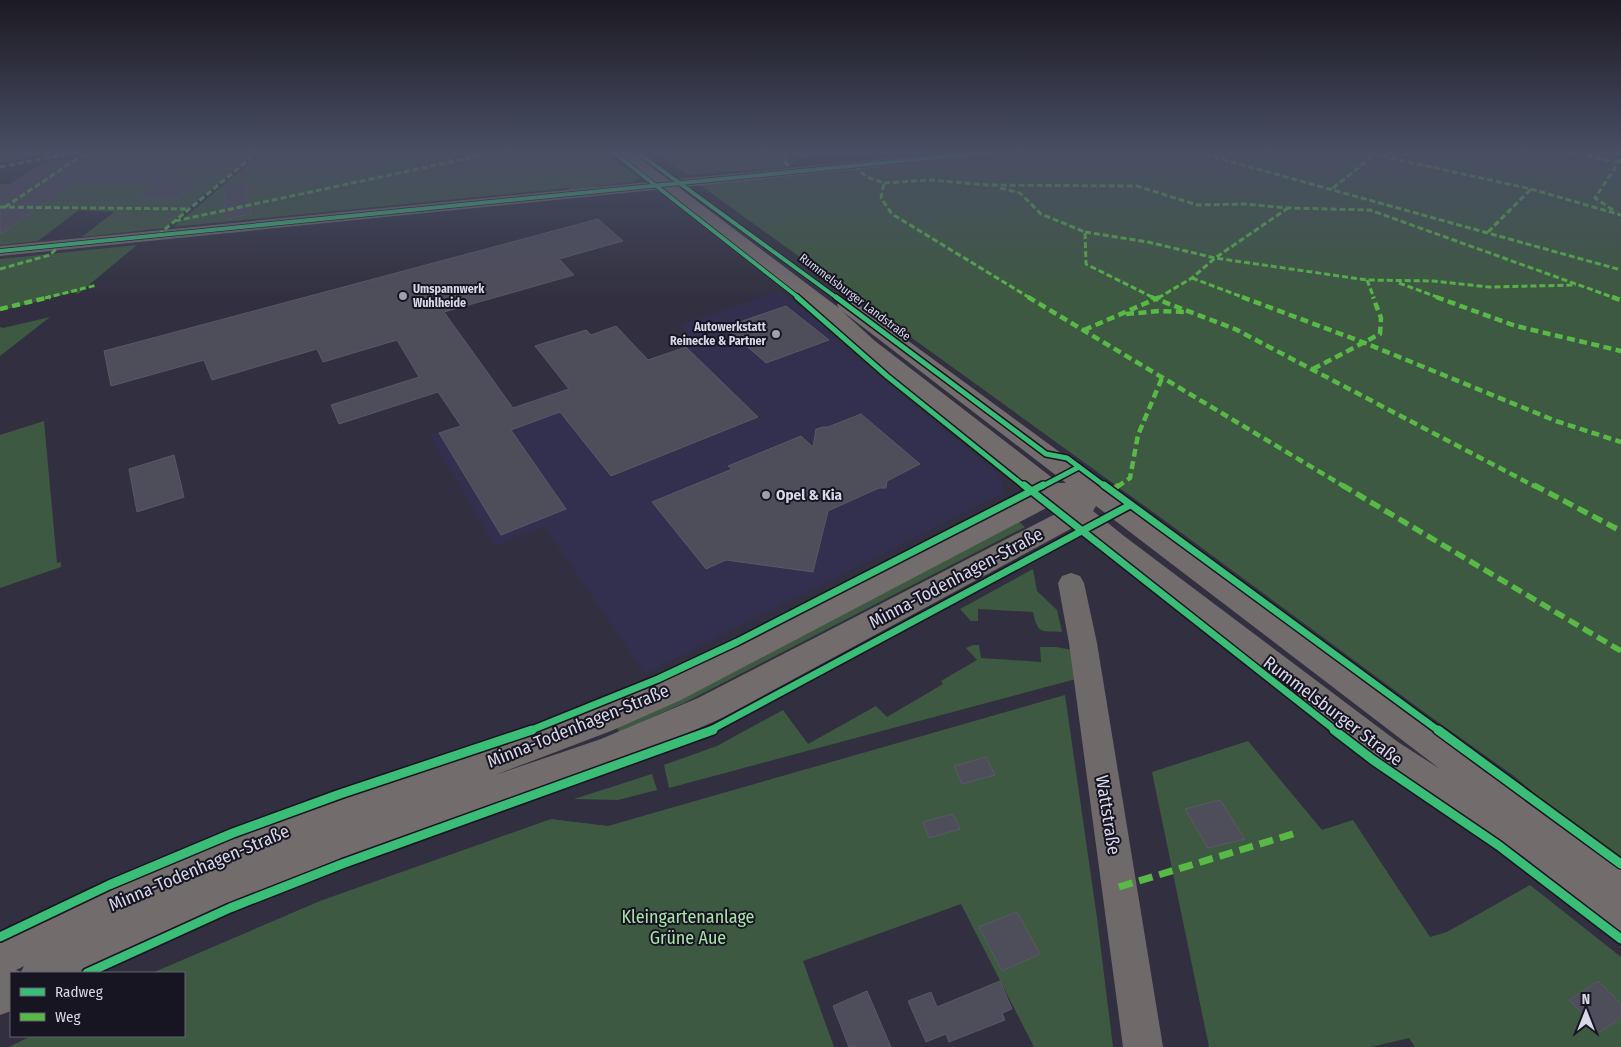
<svg xmlns="http://www.w3.org/2000/svg" width="1621" height="1047" font-family="'Fira Sans Condensed',sans-serif">
  <rect width="100%" height="100%" fill="#323040"/>
  <polygon fill="#322f4f" points="780,291 819,322 844,348 998,474 1004,488 1002,494 645,674 544,526 495,546 429,435 696,343 680,325"/>
  <g fill="#3e5941">
    <polygon points="0,152 62,152 0,163"/>
    <polygon points="90,152 257,152 165,228 82,237 114,212 79,210 38,241 0,245 0,184 37,184 81,154"/>
    <polygon points="263,152 603,152 640,178 633,182 598,186 595,188 569,191 569,188 173,227"/>
    <polygon points="654,152 811,152 789,167 689,175 681,171"/>
    <polygon points="1008,152 1621,152 1621,860 1563,818 1514,776 1424,712 1164,520 700,185 704,183"/>
    <polygon points="137,245 78,294 74,292 0,311 0,259"/>
    <polygon points="50,317 0,356 0,327 3,328"/>
    <polygon points="44,421 57,563 61,562 61,567 0,588 0,435"/>
    <polygon points="1018,521 1025,527 684,703 619,732 616,725"/>
    <path d="M1033 569 1037 591 1057 610 1062 632C1040 631 1038 634 1033 612L978 609V621H971L960 609Z"/>
    <polygon points="973,645 979,645 981,658 1041,662 1040,647 1056,647 1072,650 1076,679 669,788 664,765 717,746 783,710 808,744 876,706 887,717 943,684 941,681 977,660 966,648"/>
    <polygon points="1065,695 1097,918 1113,1047 1034,1047 961,904 803,961 834,1047 9,1047 31,1036 184,1036 184,973 152,973 320,901 551,819 608,826"/>
    <polygon points="1248,741 1322,830 1353,820 1430,937 1447,932 1530,885 1621,957 1621,1047 1415,1047 1409,1038 1371,1047 1209,1047 1152,772"/>
    <polygon points="652,774 657,790 618,800 574,799"/>
  </g>
  <g fill="#4e4d5a" stroke="#5a5866">
    <polygon points="47,161 112,161 108,164 195,162 174,178 200,178 176,199 137,198 156,183 74,183 0,234 0,191"/>
    <polygon points="246,184 251,214 226,219 224,188"/>
    <polygon points="598,219 623,241 559,259 574,275 444,312 513,408 569,389 535,346 586,330 591,335 616,326 648,360 686,347 758,417 611,476 560,412 511,430 566,509 501,535 439,433 461,426 438,392 339,424 331,405 419,377 397,340 323,362 317,349 212,380 204,360 111,386 104,351"/>
    <polygon points="786,306 829,340 766,363 725,327"/>
    <polygon points="861,414 920,464 887,481 886,488 879,488 828,511 813,572 726,560 706,569 652,502 732,469 728,466 801,436 813,447 816,429 823,427 828,427"/>
    <polygon points="174,455 184,497 137,512 129,469"/>
    <polygon points="986,757 995,775 962,784 954,766"/>
    <polygon points="1220,800 1245,839 1208,848 1185,809"/>
    <polygon points="953,814 960,829 929,838 923,822"/>
    <polygon points="1017,912 1040,954 1002,971 979,927"/>
    <polygon points="1000,981 1012,1009 1002,1013 1005,1020 949,1042 946,1034 926,1042 908,1001 931,992 937,1007"/>
    <polygon points="1598,981 1621,1004 1621,1018 1600,1032 1569,1000"/>
    <polygon points="867,991 891,1047 849,1047 833,1006"/>
  </g>
  <g fill="none" stroke-linecap="round" stroke-linejoin="round">
    <g fill="#6f6969" fill-rule="evenodd">
      <polygon points="950,152 998,152 996,155 991,156 0,256 0,246"/>
      <polygon points="1071,573 1080,576 1084,583 1097,643 1163,1047 1123,1047 1069,643 1058,583 1062,576"/>
    </g>
    <path fill="#736c6d" fill-rule="evenodd" d="M614 152H632L839 308 837 305 840 301 847 299 854 301 1163 528 1621 859V938L1607 932 1478 834 1374 764 1076 526 722 718 622 762 306 876 207 917 88 973H11V1011L0 1015V935L166 860 267 820 527 733 587 711 657 680 1035 491 859 351 825 317ZM842 311 1066 483H1059L875 341ZM1052 505 1059 512 698 698 601 739 495 775 611 731 681 700ZM1096 506 1143 542 1440 769 1398 742 1124 536 1093 511ZM24 966 21 972 16 970Z"/>
    <g stroke="#58b947" stroke-width="3" stroke-dasharray="6 3" stroke-linecap="butt">
      <polyline points="443,152 452,162"/>
      <polyline points="784,152 786,163 791,168"/>
      <polyline points="795,152 813,157"/>
      <polyline points="1196,152 1621,270"/>
      <polyline points="1364,152 1531,189 1621,215"/>
      <polyline points="1569,152 1621,163"/>
      <polyline points="854,166 867,177 884,183 881,198 892,214 1030,298"/>
      <polyline points="0,167 78,152"/>
      <polyline points="884,183 931,180 987,185 1137,186 1197,205 1244,204 1288,208 1370,210 1615,298"/>
      <polyline points="1000,188 1020,193 1041,214 1085,232 1086,264 1154,298"/>
      <polyline points="1333,188 1378,152"/>
      <polyline points="0,207 187,209"/>
      <polyline points="5,207 87,152"/>
      <polyline points="1613,210 1595,198 1621,159"/>
      <polyline points="175,221 497,152"/>
      <polyline points="1085,232 1148,242 1215,258 1367,280 1433,281 1489,287 1576,285"/>
      <polyline points="1488,232 1531,189"/>
      <polyline points="158,235 258,152"/>
      <polyline points="0,269 50,255 59,246"/>
      <polyline points="1192,278 1245,298"/>
      <polyline points="1367,280 1374,298"/>
      <polyline points="1399,283 1440,298"/>
      <polyline points="45,298 97,285"/>
      <polyline points="1158,298 1192,278 1215,258 1288,208"/>
    </g>
    <g stroke="#58b947" stroke-width="4.5" stroke-dasharray="8 4.5" stroke-linecap="butt">
      <polyline points="1028,297 1345,487"/>
      <polyline points="1151,297 1235,329 1536,487"/>
      <polyline points="1242,297 1365,343 1556,421 1621,442"/>
      <polyline points="1436,297 1516,326 1621,351"/>
      <polyline points="1612,297 1621,300"/>
      <polyline points="0,309 50,297"/>
      <polyline points="1126,314 1160,311 1186,312"/>
      <polyline points="1084,330 1160,297"/>
      <polyline points="1313,369 1380,334 1381,318 1373,297"/>
      <polyline points="1117,487 1130,478 1138,435 1162,378"/>
    </g>
    <g stroke="#58b947" stroke-width="5.5" stroke-dasharray="11 5.5" stroke-linecap="butt">
      <polyline points="1342,485 1621,651"/>
      <polyline points="1534,485 1621,531"/>
      <polyline points="1115,488 1119,485"/>
    </g>
    <polyline stroke="#58b947" stroke-width="7" stroke-dasharray="14 7" stroke-linecap="butt" points="1119,887 1296,833"/>
    <g stroke="#161521" stroke-width="5.5">
      <g id="cycleway-far3">
        <polyline points="613,152 799,298"/>
        <polyline points="637,152 837,298"/>
        <polyline points="0,251 991,152"/>
      </g>
    </g>
    <g stroke="#161521" stroke-width="8">
      <g id="cycleway-far2">
        <polyline points="797,297 887,376 1025,487"/>
        <polyline points="836,297 1046,454 1067,458 1106,487"/>
        <polyline points="1041,487 1079,467"/>
      </g>
    </g>
    <g stroke="#161521" stroke-width="10">
      <g id="cycleway-far1">
        <polyline points="1024,485 1336,731"/>
        <polyline points="1104,485 1439,731"/>
        <polyline points="529,731 658,679 737,642 1043,485"/>
        <polyline points="709,731 1130,505"/>
      </g>
    </g>
    <g stroke="#161521" stroke-width="12">
      <g id="cycleway">
        <polyline points="1334,730 1373,760 1498,845 1621,939"/>
        <polyline points="1438,730 1621,864"/>
        <polyline points="0,937 109,885 233,833 340,794 532,730"/>
        <polyline points="87,973 230,908 342,864 713,730"/>
      </g>
    </g>
    <use href="#cycleway-far3" stroke="#3abd76" stroke-width="4"/>
    <use href="#cycleway-far2" stroke="#3abd76" stroke-width="5"/>
    <use href="#cycleway-far1" stroke="#3abd76" stroke-width="7"/>
    <use href="#cycleway" stroke="#3abd76" stroke-width="9"/>
  </g>
  <linearGradient id="sky" x2="0" y2="1"><stop stop-color="#1c1a23"/><stop offset="0.51" stop-color="#494e64"/><stop offset="1" stop-color="#494e64" stop-opacity="0"/></linearGradient>
  <rect width="1621" height="298" fill="url(#sky)"/>
  <g fill="#9f9dae" stroke="#161521" stroke-width="2">
    <circle cx="403" cy="296" r="5"/>
    <circle cx="776" cy="334" r="5"/>
    <circle cx="766" cy="495" r="5"/>
  </g>
  <g text-anchor="middle" stroke-width="4" stroke-linejoin="round" paint-order="stroke">
    <g font-size="12" font-weight="bold" fill="#d9d8ea" stroke="#161521" text-anchor="start">
      <text x="413" y="293">Umspannwerk<tspan x="413" dy="14">Wuhlheide</tspan></text>
      <text x="766" y="331" text-anchor="end">Autowerkstatt<tspan x="766" dy="14">Reinecke &amp; Partner</tspan></text>
    </g>
    <g font-size="12" fill="#d9d8ea" stroke="#161521">
      <text transform="translate(855 297) rotate(37)" y="4">Rummelsburger Landstraße</text>
    </g>
    <g font-size="15" font-weight="bold" fill="#d9d8ea" stroke="#161521" text-anchor="start">
      <text x="776" y="500">Opel &amp; Kia</text>
    </g>
    <g font-size="18" fill="#d9d8ea" stroke="#161521">
      <text transform="translate(956 578) rotate(-28)" y="6">Minna-Todenhagen-Straße</text>
      <text transform="translate(1333 711) rotate(37)" y="6">Rummelsburger Straße</text>
      <text transform="translate(578 726) rotate(-22)" y="6">Minna-Todenhagen-Straße</text>
      <text transform="translate(1108 815) rotate(81)" y="6">Wattstraße</text>
      <text transform="translate(199 868) rotate(-23)" y="6">Minna-Todenhagen-Straße</text>
    </g>
    <g font-size="18" fill="#a9e2aa" stroke="#161521">
      <text x="688" y="923">Kleingartenanlage<tspan x="688" dy="21">Grüne Aue</tspan></text>
    </g>
  </g>
  <rect x="10" y="972" width="175" height="65" fill="#161521" stroke="#646371"/>
  <rect x="20" y="988" width="25" height="8" fill="#3abd76" stroke="#646371"/>
  <text x="55" y="997" font-size="15" fill="#d9d8ea">Radweg</text>
  <rect x="20" y="1013" width="25" height="8" fill="#58b947" stroke="#646371"/>
  <text x="55" y="1022" font-size="15" fill="#d9d8ea">Weg</text>
  <g transform="translate(1586 1012)" stroke="#161521" stroke-width="4" paint-order="stroke">
  <path d="M0-4L9 19L0 12L-9 19Z" fill="#d9d8ea"/>
  <text y="-8" font-size="14" font-weight="bold" text-anchor="middle" fill="#d9d8ea">N</text>
  </g>
</svg>
